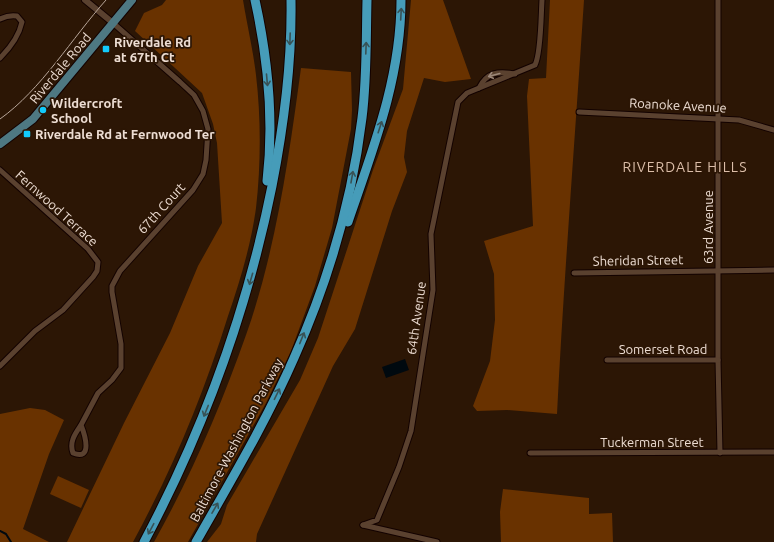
<svg xmlns="http://www.w3.org/2000/svg" width="774" height="542" font-family="Ubuntu,sans-serif">
  <rect width="100%" height="100%" fill="#2c1605"/>
  <g fill="#693200">
    <path d="M166 0H243C247 25 253 49 256 75 261 118 261 164 256 208 251 245 240 281 228 316 203 396 173 468 133 542H67L124 423 170 333 198 266 222 223 217 143 213 124 202 93 135 31 144 13 162 5Z"/>
    <polygon points="411,0 443,0 471,79 445,82 424,78 407,131 404,157 407,172 392,211 355,329 333,366 257,534 256,542 207,542 221,524 227,505 300,380 318,338 373,170 403,89"/>
    <path d="M550 0H584C575 138 564 276 557 414L507 410 477 411 473 406 490 361 495 320 494 274 484 241 533 226 527 96 529 79 546 78Z"/>
    <path d="M301 68 351 72 352 110 351 129 332 228 315 286 291 351 266 403 188 542H154C191 476 221 406 246 335 276 250 289 157 301 68Z"/>
    <polygon points="30,408 45,410 64,420 49,454 23,529 49,542 0,542 0,414"/>
    <polygon points="58,476 89,490 81,508 50,494"/>
    <polygon points="503,489 589,498 589,514 612,513 613,542 501,542 500,512"/>
  </g>
  <polygon fill="#00090f" points="405,359 409,370 386,378 382,367"/>
  <g fill="none" stroke-linecap="round" stroke-linejoin="round">
    <polyline stroke="#00090f" stroke-width="2" points="0,531 6,534 11,542"/>
    <g stroke="#130200" stroke-width="7">
      <g id="minor">
        <polyline points="718,0 718,360 720,453"/>
        <path d="M0 19C6 16 10 15 17 16L22 22C19 36 10 48 0 58"/>
        <path d="M479 88C487 72 498 71 515 74"/>
        <polyline points="579,112 739,120 774,130"/>
        <polyline points="0,170 88,249 98,262 97,271 93,277 63,310 35,331 0,366"/>
        <polyline points="574,273 774,270"/>
        <polyline points="607,360 718,360"/>
        <path d="M81 425C75 434 69 442 73 453 93 461 85 435 81 425L98 393 112 380 121 368V344L112 292V286L120 271 193 190 203 174 206 160 208 129 203 111 194 95 180 82 113 23"/>
        <polyline points="530,453 774,452"/>
        <path d="M363 525 377 520 399 467 411 431 433 290 431 234 458 102 467 93 535 65C541 54 541 15 542 0"/>
        <polyline points="363,525 437,542"/>
      </g>
    </g>
    <g stroke="#130200" stroke-width="8">
      <polyline id="tertiary" points="85,0 113,23"/>
    </g>
    <g stroke="#130200" stroke-width="10">
      <polyline id="primary" points="0,144 33,119 132,0"/>
    </g>
    <g stroke="#130200" stroke-width="11">
      <g id="motorway">
        <path d="M255 0C268 59 274 121 267 181"/>
        <path d="M348 222C373 149 401 78 401 0"/>
        <path d="M144 542C204 429 247 311 272 186 284 125 292 62 291 0"/>
        <path d="M196 542C230 482 266 422 294 358 328 282 352 200 362 118 367 79 366 39 367 0"/>
      </g>
    </g>
    <use href="#minor" stroke="#5a412f" stroke-width="5"/>
    <use href="#tertiary" stroke="#5a412f" stroke-width="6"/>
    <use href="#primary" stroke="#4e7882" stroke-width="8"/>
    <use href="#motorway" stroke="#469cb9" stroke-width="9"/>
    <path stroke="#b8a69a" stroke-width="1" d="M0 119C41 90 72 38 106 0"/>
  </g>
  <defs><path id="oneway-shaft" d="M-6 0H5M1.5-3L5.5 0L1.5 3" fill="none" stroke-width="1.6" stroke-linecap="round" stroke-linejoin="round"/></defs>
  <g stroke="#385256">
    <use href="#oneway-shaft" transform="translate(401 14) rotate(-87)"/>
    <use href="#oneway-shaft" transform="translate(290 39) rotate(92)"/>
    <use href="#oneway-shaft" transform="translate(366 48) rotate(-88)"/>
    <use href="#oneway-shaft" transform="translate(267 80) rotate(85)"/>
    <use href="#oneway-shaft" transform="translate(380 127) rotate(-72)"/>
    <use href="#oneway-shaft" transform="translate(352 177) rotate(-80)"/>
    <use href="#oneway-shaft" transform="translate(251 279) rotate(106)"/>
    <use href="#oneway-shaft" transform="translate(302 338) rotate(-68)"/>
    <use href="#oneway-shaft" transform="translate(277 394) rotate(-64)"/>
    <use href="#oneway-shaft" transform="translate(206 411) rotate(112)"/>
    <use href="#oneway-shaft" transform="translate(215 508) rotate(-60)"/>
    <use href="#oneway-shaft" transform="translate(151 529) rotate(118)"/>
  </g>
  <use stroke="#9c8779" href="#oneway-shaft" transform="translate(494 75) rotate(165)"/>
  <g fill="#12cafb" stroke="#2c1605" stroke-width="1.5">
    <rect x="102" y="45" width="8" height="8" rx="2"/>
    <circle cx="43" cy="110" r="4"/>
    <rect x="23" y="130" width="8" height="8" rx="2"/>
  </g>
  <g text-anchor="middle" stroke-width="3.5" stroke-linejoin="round" paint-order="stroke">
    <g font-size="13" font-weight="bold" fill="#edddd3" stroke="#2c1605" text-anchor="start">
      <text x="114" y="47">Riverdale Rd<tspan x="114" dy="15">at 67th Ct</tspan></text>
      <text x="51" y="108">Wildercroft<tspan x="51" dy="15">School</tspan></text>
      <text x="35" y="139">Riverdale Rd at Fernwood Ter</text>
    </g>
    <g font-size="13" fill="#edddd3" stroke="#2c1605">
      <text transform="translate(60 68) rotate(-50)" y="5">Riverdale Road</text>
      <text transform="translate(678 105) rotate(3)" y="5">Roanoke Avenue</text>
      <text transform="translate(57 208) rotate(42)" y="5">Fernwood Terrace</text>
      <text transform="translate(161 208) rotate(-48)" y="5">67th Court</text>
      <text transform="translate(708 227) rotate(-90)" y="5">63rd Avenue</text>
      <text transform="translate(638 260) rotate(-1)" y="5">Sheridan Street</text>
      <text transform="translate(416 318) rotate(-82)" y="5">64th Avenue</text>
      <text x="663" y="354">Somerset Road</text>
      <text transform="translate(236 440) rotate(-62)" y="5">Baltimore-Washington Parkway</text>
      <text x="652" y="447">Tuckerman Street</text>
    </g>
    <g font-size="14" letter-spacing="1" fill="#dcbea9" stroke="#2c1605">
      <text x="685" y="172">RIVERDALE HILLS</text>
    </g>
  </g>
</svg>
